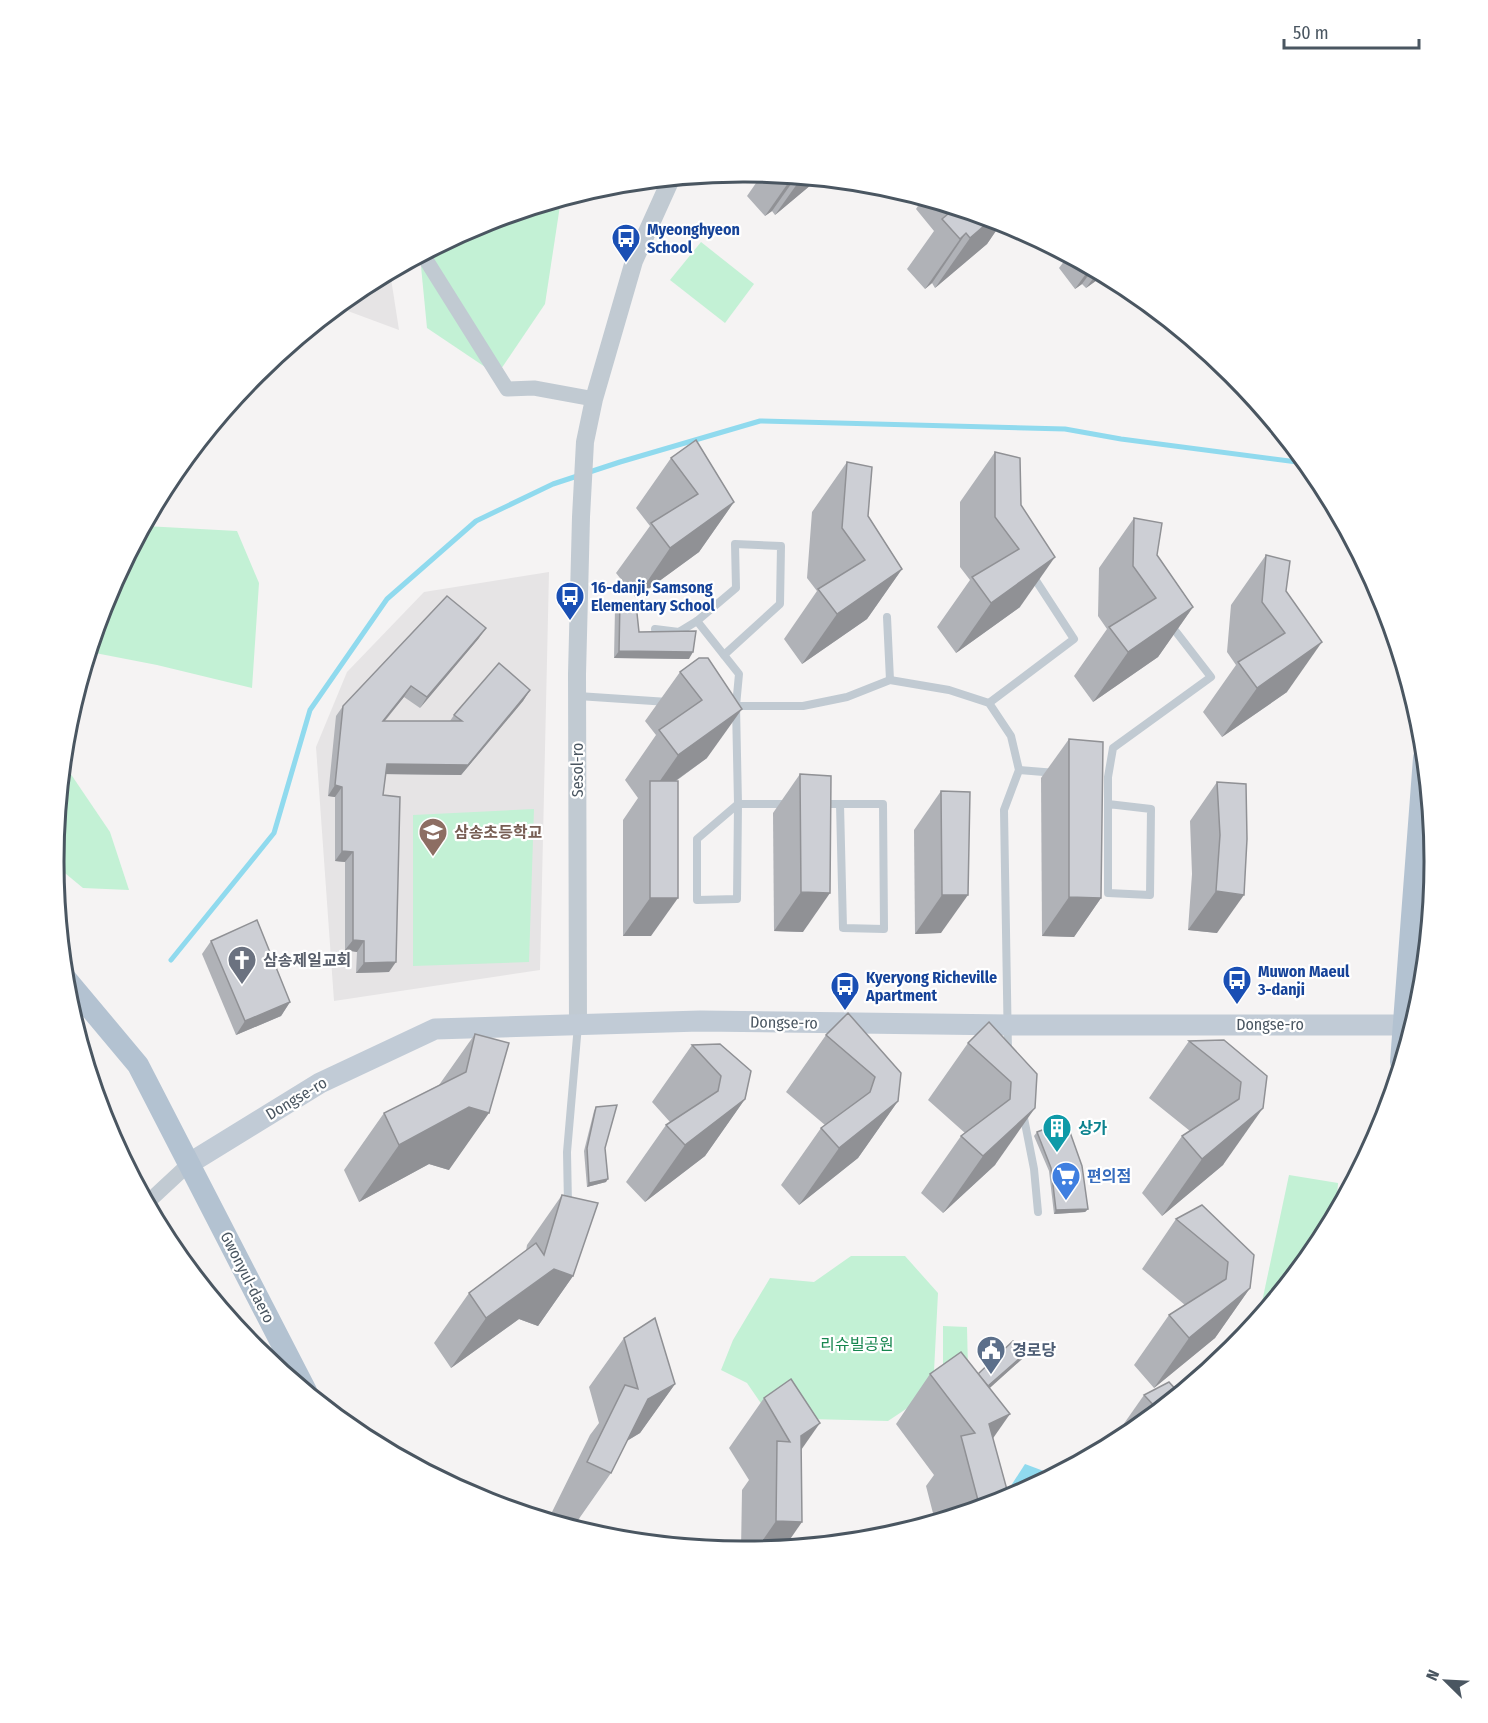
<svg xmlns="http://www.w3.org/2000/svg" width="1488" height="1723" font-family="'Fira Sans Condensed','Noto Sans KR',sans-serif">
  <rect width="100%" height="100%" fill="#f5f3f3"/>
  <g fill="#e6e4e5">
    <polygon points="390,272 399,330 337,307 361,288"/>
    <polygon points="549,572 540,970 334,1001 316,747 347,672 424,592"/>
  </g>
  <g fill="#c3f1d5">
    <polygon points="561,199 545,304 497,375 427,328 420,256 480,224"/>
    <polygon points="701,242 754,284 725,323 670,280"/>
    <polygon points="145,526 237,531 259,583 252,688 157,665 90,652 107,597"/>
    <polygon points="64,764 110,832 129,890 83,888 54,864"/>
    <polygon points="534,809 529,962 413,966 413,815"/>
    <polygon points="1289,1175 1338,1183 1336,1211 1318,1245 1259,1316"/>
    <polygon points="851,1256 905,1256 938,1293 933,1391 888,1421 771,1418 747,1383 721,1370 733,1340 770,1278 814,1282"/>
    <polygon points="943,1326 967,1327 968,1370 943,1372"/>
  </g>
  <polygon fill="#90daee" points="1025,1464 1049,1473 1048,1478 1005,1500 1005,1495"/>
  <g fill="none" stroke-linecap="round" stroke-linejoin="round">
    <polyline stroke="#90daee" stroke-width="5" points="171,960 274,833 310,710 387,599 476,521 553,484 620,462 760,421 1065,429 1121,439 1305,463"/>
    <g stroke="#c1cad2" stroke-width="8">
      <polyline points="887,617 890,680"/>
      <polyline points="697,621 739,674 736,706 738,804 737,899 697,900 697,839 738,804 789,804"/>
      <polyline points="655,629 679,632 697,621 736,588 735,544 781,546 780,604 724,655"/>
      <polyline points="578,696 668,702"/>
      <polyline points="989,703 1074,639 1033,576"/>
      <polyline points="731,706 803,706 847,697 890,680 949,690 989,703 1011,736 1019,770 1004,810 1008,1052"/>
      <polyline points="1019,770 1056,773"/>
      <polyline points="822,804 883,804 884,929 843,928 840,804"/>
      <polyline points="1108,804 1151,809 1150,895 1108,893 1108,777 1113,748 1211,677 1170,624"/>
      <polyline points="1023,1113 1034,1169 1038,1212"/>
      <polyline points="568,1205 567,1152 578,1025"/>
    </g>
    <g stroke="#c1cad2" stroke-width="15">
      <polyline points="423,255 507,389 534,388 594,399"/>
      <polyline points="148,1202 190,1163"/>
    </g>
    <polyline stroke="#c1cad2" stroke-width="18" points="578,1024 577,674 581,517 585,442 594,399 634,261 671,179"/>
    <polyline stroke="#c1cbd6" stroke-width="21" points="190,1163 320,1083 435,1029 700,1021 1009,1025 1412,1025"/>
    <g stroke="#b3c2d1" stroke-width="22">
      <polyline points="66,979 138,1065 306,1391"/>
      <polyline points="1401,1062 1424,758"/>
    </g>
  </g>
  <g fill="#b0b2b7">
    <polygon points="763,173 818,179 775,215 772,211 765,216 747,196"/>
    <polygon points="923,198 1002,222 987,244 935,288 932,283 925,289 907,269 934,231 916,209"/>
    <polygon points="1068,256 1104,275 1086,288 1082,284 1075,289 1059,268"/>
    <polygon points="995,452 1020,458 1020,607 956,653 937,627 970,580 960,567 960,502"/>
    <polygon points="671,458 734,502 699,552 636,598 616,573 650,526 636,508"/>
    <polygon points="847,462 868,516 902,569 867,619 802,664 784,639 817,591 807,578 812,512"/>
    <polygon points="1134,518 1157,555 1193,607 1158,657 1093,702 1074,676 1107,629 1098,616 1099,568"/>
    <polygon points="1266,555 1286,591 1287,692 1222,737 1203,712 1236,665 1227,652 1231,605"/>
    <polygon points="620,601 639,632 689,659 614,658 615,608"/>
    <polygon points="479,638 420,708 404,697 385,721 450,721 454,715 530,690 523,701 461,775 386,774 383,795 389,972 356,973 357,952 345,950 345,862 335,861 335,797 328,796 336,716 343,706"/>
    <polygon points="699,658 707,758 676,781 651,936 623,936 623,820 638,798 625,780 656,735 645,721 680,672"/>
    <polygon points="1069,739 1101,898 1074,937 1042,936 1041,778"/>
    <polygon points="800,774 803,932 774,931 773,813"/>
    <polygon points="1217,782 1246,784 1217,933 1188,930 1192,874 1190,821"/>
    <polygon points="941,791 970,792 941,933 915,934 914,830"/>
    <polygon points="211,941 290,1002 281,1016 236,1035 202,954"/>
    <polygon points="848,1013 898,1101 858,1158 799,1205 781,1185 821,1128 825,1125 786,1092 826,1035"/>
    <polygon points="475,1034 449,1170 429,1164 359,1202 344,1170 384,1113 439,1085"/>
    <polygon points="1189,1041 1267,1076 1223,1165 1162,1216 1142,1193 1182,1136 1190,1131 1149,1098"/>
    <polygon points="968,1043 1037,1074 995,1165 943,1213 921,1193 961,1136 965,1133 928,1100"/>
    <polygon points="692,1045 745,1099 705,1156 645,1202 626,1182 666,1125 670,1122 652,1102"/>
    <polygon points="596,1107 605,1148 606,1182 587,1187 584,1151 594,1111"/>
    <polygon points="1037,1132 1088,1209 1085,1212 1054,1214 1049,1171 1034,1136"/>
    <polygon points="562,1195 573,1276 538,1326 519,1319 451,1368 434,1343 469,1293 526,1251 527,1245"/>
    <polygon points="1202,1205 1250,1288 1215,1338 1154,1388 1134,1365 1169,1315 1185,1305 1142,1269 1176,1219"/>
    <polygon points="624,1338 675,1384 640,1433 627,1441 611,1473 576,1523 552,1512 590,1435 599,1423 589,1387"/>
    <polygon points="1022,1359 989,1388 993,1438 1007,1499 935,1521 926,1486 934,1475 896,1424 930,1374 978,1374"/>
    <polygon points="1179,1393 1127,1435 1109,1445 1144,1395"/>
    <polygon points="764,1398 801,1450 784,1548 741,1551 742,1490 749,1480 729,1448"/>
  </g>
  <g fill="#909195">
    <polygon points="793,176 796,177 772,211 765,216"/>
    <polygon points="802,177 818,179 775,215"/>
    <polygon points="992,219 1002,222 987,244 935,288 970,238"/>
    <polygon points="966,233 932,283 925,289 960,239"/>
    <polygon points="1090,268 1093,269 1082,284 1075,289"/>
    <polygon points="1098,272 1104,275 1086,288"/>
    <polygon points="734,502 699,552 636,598 670,548"/>
    <polygon points="1055,557 1020,607 956,653 991,603"/>
    <polygon points="902,569 867,619 802,664 837,614"/>
    <polygon points="1193,607 1158,657 1093,702 1128,652"/>
    <polygon points="486,628 479,638 420,708 427,697"/>
    <polygon points="1322,642 1287,692 1222,737 1257,688"/>
    <polygon points="619,651 693,652 689,659 614,658"/>
    <polygon points="411,686 404,697 376,731 383,721"/>
    <polygon points="530,690 523,701 461,775 379,774 387,764"/>
    <polygon points="742,709 707,758 650,799 650,795 678,755"/>
    <polygon points="335,785 342,787 335,797 328,796"/>
    <polygon points="342,851 353,852 345,862 335,861"/>
    <polygon points="1216,891 1244,895 1217,933 1188,930"/>
    <polygon points="801,892 830,893 803,932 774,931"/>
    <polygon points="942,895 968,895 941,933 915,934"/>
    <polygon points="1069,897 1101,898 1074,937 1042,936"/>
    <polygon points="650,898 678,898 651,936 623,936"/>
    <polygon points="353,940 364,941 357,952 345,950"/>
    <polygon points="396,962 389,972 356,973 364,963"/>
    <polygon points="290,1002 281,1016 236,1035 245,1021"/>
    <polygon points="745,1099 705,1156 645,1202 685,1145"/>
    <polygon points="898,1101 858,1158 799,1205 839,1148"/>
    <polygon points="469,1107 489,1113 449,1170 429,1164 359,1202 399,1145"/>
    <polygon points="1035,1108 995,1165 943,1213 983,1156"/>
    <polygon points="1263,1108 1223,1165 1162,1216 1202,1159"/>
    <polygon points="608,1179 606,1182 587,1187 589,1183"/>
    <polygon points="1088,1209 1085,1212 1054,1214 1056,1210"/>
    <polygon points="554,1269 573,1276 538,1326 519,1319 451,1368 486,1318"/>
    <polygon points="1250,1288 1215,1338 1154,1388 1189,1338"/>
    <polygon points="1027,1352 1022,1359 970,1406 974,1399"/>
    <polygon points="675,1384 640,1433 613,1449 648,1399"/>
    <polygon points="1010,1414 975,1464 989,1424"/>
    <polygon points="820,1423 785,1473 801,1436"/>
    <polygon points="776,1521 802,1522 784,1548 756,1550"/>
  </g>
  <g fill="#cdcfd5" stroke="#909195" stroke-width="1.5">
    <polygon points="955,208 992,219 970,238 966,233 960,239 942,219"/>
    <polygon points="696,440 734,502 670,548 651,523 698,494 671,458"/>
    <polygon points="995,452 1020,458 1021,505 1055,557 991,603 972,577 1019,549 995,517"/>
    <polygon points="847,462 872,467 868,516 902,569 837,614 818,589 865,560 842,528"/>
    <polygon points="1134,518 1162,523 1157,555 1193,607 1128,652 1109,627 1156,598 1133,566"/>
    <polygon points="1266,555 1290,561 1286,591 1322,642 1257,688 1238,662 1285,633 1262,602"/>
    <polygon points="447,596 486,628 427,697 411,686 383,721 462,721 454,715 499,663 530,690 468,765 387,764 383,795 400,797 396,962 364,963 364,941 353,940 353,852 342,851 342,787 335,785 343,706"/>
    <polygon points="620,601 636,604 639,632 696,631 693,652 619,651"/>
    <polygon points="699,658 708,658 742,709 678,755 659,730 702,700 680,672"/>
    <polygon points="1069,739 1103,742 1101,898 1069,897"/>
    <polygon points="800,774 831,776 830,893 801,892"/>
    <rect x="650" y="781" width="28" height="117"/>
    <polygon points="1217,782 1246,784 1247,839 1244,895 1216,891 1220,835"/>
    <polygon points="941,791 970,792 968,895 942,895"/>
    <polygon points="257,920 290,1002 245,1021 211,941"/>
    <polygon points="848,1013 901,1073 898,1101 839,1148 821,1128 870,1092 875,1077 826,1035"/>
    <polygon points="989,1022 1037,1074 1035,1108 983,1156 961,1136 1010,1099 1011,1082 968,1043"/>
    <polygon points="475,1034 509,1043 489,1113 469,1107 399,1145 384,1113 466,1072"/>
    <polygon points="1224,1040 1267,1076 1263,1108 1202,1159 1182,1136 1239,1099 1241,1082 1189,1041"/>
    <polygon points="720,1044 751,1071 745,1099 685,1145 666,1125 718,1091 721,1076 692,1045"/>
    <polygon points="617,1105 605,1148 608,1179 589,1183 587,1148 596,1107"/>
    <polygon points="1066,1121 1082,1166 1088,1209 1056,1210 1051,1168 1037,1132"/>
    <polygon points="562,1195 598,1203 573,1276 554,1269 486,1318 469,1293 536,1243 544,1255"/>
    <polygon points="1202,1205 1254,1255 1250,1288 1189,1338 1169,1315 1226,1279 1228,1262 1176,1219"/>
    <polygon points="655,1318 675,1384 648,1399 611,1473 587,1462 625,1385 638,1389 624,1338"/>
    <polygon points="1013,1341 1027,1352 988,1386 978,1374"/>
    <polygon points="961,1352 1010,1414 989,1424 1009,1497 1000,1501 980,1508 961,1436 975,1433 930,1374"/>
    <polygon points="791,1379 820,1423 801,1436 802,1522 776,1521 777,1441 790,1442 764,1398"/>
    <polygon points="1169,1382 1179,1393 1158,1410 1144,1395"/>
  </g>
  <defs>
    <g id="bus-pin" transform="scale(1.5)"><path d="M0 17L-7.5 6A9.5 9.5 0 1 1 7.5 6Z" fill="#1a4fb4" stroke="#fff"/><path d="M-5-6H5V4H4V6H2V4H-2V6H-4V4H-5ZM-3.5-4V0h7V-4ZM-3.5 1.2v1.5H-2V1.2ZM2 1.2v1.5H3.5V1.2Z" fill="#fff"/></g>
    <g id="school-pin" transform="scale(1.5)"><path d="M0 17L-7.5 6A9.5 9.5 0 1 1 7.5 6Z" fill="#8d6e63" stroke="#fff"/><path d="M0-5L7-2L0 1L-7-2ZM-4 1L0 2.5L4 1V4Q0 6-4 4Z" fill="#fff"/></g>
    <g id="church-pin" transform="scale(1.5)"><path d="M0 17L-7.5 6A9.5 9.5 0 1 1 7.5 6Z" fill="#6b7280" stroke="#fff"/><path d="M-1.2-6h2.4v3.5h3.3v2.4h-3.3V6h-2.4V-.1h-3.3v-2.4h3.3Z" fill="#fff"/></g>
    <g id="building-pin" transform="scale(1.5)"><path d="M0 17L-7.5 6A9.5 9.5 0 1 1 7.5 6Z" fill="#0f9aa8" stroke="#fff"/><path d="M-4-6H4V6H1V3H-1V6H-4ZM-2.5-4.3h1.7v1.8h-1.7ZM.8-4.3h1.7v1.8H.8ZM-2.5-1h1.7V.8h-1.7ZM.8-1h1.7V.8H.8Z" fill="#fff"/></g>
    <g id="supermarket-pin" transform="scale(1.5)"><path d="M0 17L-7.5 6A9.5 9.5 0 1 1 7.5 6Z" fill="#3f7fe0" stroke="#fff"/><path d="M-6-5.5h2.5l.6 2H6L4.5 2H-2.5L-4.4-4H-6ZM-1.5 3.2a1.3 1.3 0 1 0 .1 0ZM3 3.2a1.3 1.3 0 1 0 .1 0Z" fill="#fff"/></g>
    <g id="civic-pin" transform="scale(1.5)"><path d="M0 17L-7.5 6A9.5 9.5 0 1 1 7.5 6Z" fill="#5c6f8a" stroke="#fff"/><path d="M-.6-6.5H3V-4.5H.6V-3L4-1V1h2V6H-6V1h2V-1L-.6-3ZM-1.2 2.5V6h2.4V2.5Z" fill="#fff"/></g>
  </defs>
  <g fill-rule="evenodd">
    <use href="#bus-pin" x="626" y="238"/>
    <use href="#bus-pin" x="570" y="596"/>
    <use href="#school-pin" x="433" y="832"/>
    <use href="#church-pin" x="242" y="960"/>
    <use href="#bus-pin" x="1237" y="980"/>
    <use href="#bus-pin" x="845" y="986"/>
    <use href="#building-pin" x="1057" y="1128"/>
    <use href="#supermarket-pin" x="1066" y="1176"/>
    <use href="#civic-pin" x="991" y="1350"/>
  </g>
  <g text-anchor="middle" stroke-width="4.5" stroke-linejoin="round" paint-order="stroke">
    <g font-size="16" font-weight="bold" fill="#164399" stroke="#fff" text-anchor="start">
      <text x="647" y="235">Myeonghyeon<tspan x="647" dy="18">School</tspan></text>
      <text x="591" y="593">16-danji, Samsong<tspan x="591" dy="18">Elementary School</tspan></text>
      <text x="1258" y="977">Muwon Maeul<tspan x="1258" dy="18">3-danji</tspan></text>
      <text x="866" y="983">Kyeryong Richeville<tspan x="866" dy="18">Apartment</tspan></text>
    </g>
    <g font-size="16" fill="#4a5661" stroke="#fff">
      <text transform="translate(577 770) rotate(-90)" y="6">Sesol-ro</text>
      <text transform="translate(784 1022) rotate(1)" y="6">Dongse-ro</text>
      <text x="1270" y="1030">Dongse-ro</text>
      <text transform="translate(296 1098) rotate(-31)" y="6">Dongse-ro</text>
      <text transform="translate(248 1277) rotate(63)" y="6">Gwonyul-daero</text>
    </g>
    <g font-size="16" font-weight="bold" fill="#785e54" stroke="#fff" text-anchor="start">
      <text x="454" y="838">삼송초등학교</text>
    </g>
    <g font-size="16" font-weight="bold" fill="#5b616d" stroke="#fff" text-anchor="start">
      <text x="263" y="966">삼송제일교회</text>
    </g>
    <g font-size="16" font-weight="bold" fill="#0d838f" stroke="#fff" text-anchor="start">
      <text x="1078" y="1134">상가</text>
    </g>
    <g font-size="16" font-weight="bold" fill="#366cbe" stroke="#fff" text-anchor="start">
      <text x="1087" y="1182">편의점</text>
    </g>
    <g font-size="16" fill="#17864f" stroke="#fff">
      <text x="857" y="1350">리슈빌공원</text>
    </g>
    <g font-size="16" font-weight="bold" fill="#4e5e75" stroke="#fff" text-anchor="start">
      <text x="1012" y="1356">경로당</text>
    </g>
  </g>
  <path d="M0 0H1488V1723H0ZM743 182H745A679 679 0 0 1 1424 861V862A679 679 0 0 1 745 1541H743A679 679 0 0 1 64 862V861A679 679 0 0 1 743 182Z" fill="#fff" fill-rule="evenodd"/>
  <path fill="none" stroke="#4a5661" stroke-width="3" d="M743 182H745A679 679 0 0 1 1424 861V862A679 679 0 0 1 745 1541H743A679 679 0 0 1 64 862V861A679 679 0 0 1 743 182Z"/>
  <g transform="translate(1446 1681) rotate(294)" stroke="#ffffff" stroke-width="4.5" paint-order="stroke">
  <path d="M0-4.5L10 22L0 15L-10 22Z" fill="#4a5661"/>
  <text y="-9" font-size="16" font-weight="bold" text-anchor="middle" fill="#4a5661">N</text>
  </g>
  <path d="M1284 39v9h135v-9" fill="none" stroke="#4a5661" stroke-width="3"/>
  <text x="1293" y="39" font-size="18" fill="#4a5661" stroke="#ffffff" stroke-width="4.5" paint-order="stroke">50 m</text>
</svg>
